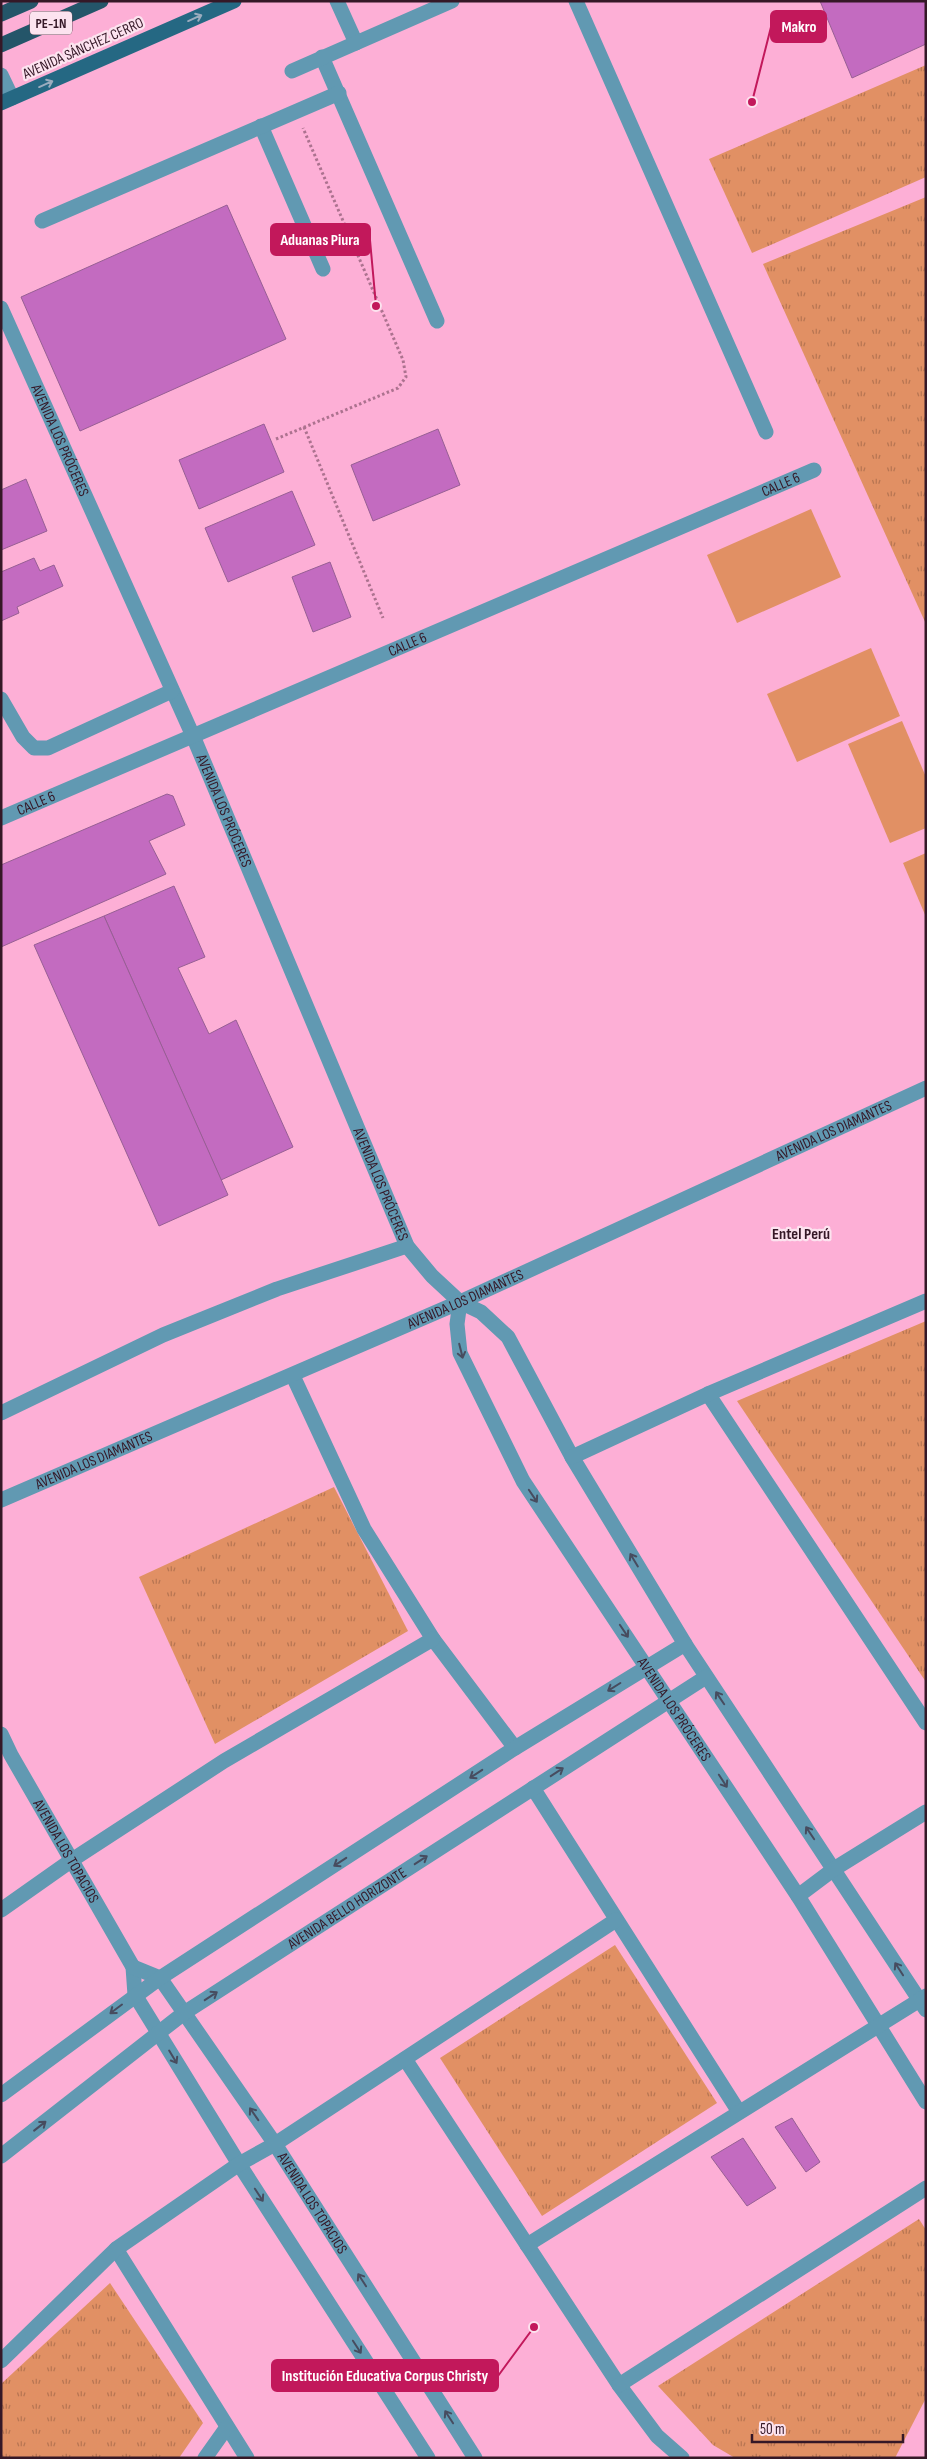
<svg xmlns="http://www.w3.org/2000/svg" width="927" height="2459" font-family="'Sofia Sans Condensed',sans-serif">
  <defs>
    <pattern id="grass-tufts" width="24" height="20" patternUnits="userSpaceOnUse" patternTransform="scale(1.25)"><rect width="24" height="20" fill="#e19064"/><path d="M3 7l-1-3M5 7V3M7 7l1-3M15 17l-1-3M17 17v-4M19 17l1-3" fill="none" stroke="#b77552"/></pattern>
  </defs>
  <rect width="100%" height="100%" fill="#fdafd6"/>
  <g fill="url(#grass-tufts)">
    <polygon points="926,65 926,177 752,253 709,159"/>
    <polygon points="926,197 926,624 763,264"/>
    <polygon points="926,1321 926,1682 737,1401"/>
    <polygon points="334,1487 408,1631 215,1744 139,1577"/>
    <polygon points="615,1945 717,2103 542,2216 440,2058"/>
    <polygon points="919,2219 926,2230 926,2398 895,2458 735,2458 713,2445 658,2386"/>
    <polygon points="110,2283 203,2423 179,2458 1,2458 1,2384"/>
  </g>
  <g fill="#e19064">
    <polygon points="811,509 841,577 737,623 707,555"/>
    <polygon points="871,648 900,716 797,762 767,694"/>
    <polygon points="902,721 926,777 926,828 890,843 848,744"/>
    <polygon points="926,853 926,917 903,863"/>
  </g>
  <g fill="#c36bc0" stroke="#975f94">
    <polygon points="820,1 926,1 926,44 852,78"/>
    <polygon points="227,205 286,339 80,431 21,297"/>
    <polygon points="264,424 284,472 199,509 179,460"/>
    <polygon points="438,429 460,485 373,521 351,465"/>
    <polygon points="26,479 47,531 1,550 1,490"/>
    <polygon points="292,491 315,545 228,582 205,528"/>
    <polygon points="34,558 40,571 54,565 63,586 17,607 19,613 1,621 1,572"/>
    <polygon points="330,562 351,617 313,632 292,577"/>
    <polygon points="167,794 173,796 185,825 149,841 166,874 1,947 1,865"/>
    <polygon points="174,886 205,957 178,968 209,1034 236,1020 293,1147 221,1180 104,916"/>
    <polygon points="104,916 228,1195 159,1226 34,945"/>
    <polygon points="792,2118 820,2162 806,2172 775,2127"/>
    <polygon points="743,2138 776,2188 747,2206 711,2157"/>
  </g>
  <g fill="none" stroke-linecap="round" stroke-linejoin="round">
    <g stroke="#ac728f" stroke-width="3" stroke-dasharray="2.5 2.5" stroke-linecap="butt">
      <polyline points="304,427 383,618"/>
      <polyline points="276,439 398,388 406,377 403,360 303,128"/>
    </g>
    <g stroke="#6199b2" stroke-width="15">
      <polyline points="337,1 356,43"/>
      <polyline points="576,1 766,432"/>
      <polyline points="322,57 437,321"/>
      <polyline points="292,71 452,1"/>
      <polyline points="1,75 12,98"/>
      <polyline points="261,126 323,269"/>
      <polyline points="42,221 339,93"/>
      <path id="s1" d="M1 308 193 736 407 1246 432 1276 460 1302 481 1312 508 1337 572 1457 685 1644 926 2010"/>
      <polyline points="1,699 23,737 34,748 48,748 172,691"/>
      <path id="s2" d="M1 818 814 470"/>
      <path id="s3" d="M460 1302 457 1324 460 1353 523 1481 798 1896 926 2102"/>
      <polyline points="293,1376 364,1529 433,1639 515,1748"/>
      <polyline points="708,1394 926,1723"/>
      <polyline points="1,1413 163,1335 277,1289 407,1246"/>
      <polyline points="572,1457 708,1394 926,1301"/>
      <path id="s4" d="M1 1500 460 1302 926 1088"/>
      <path id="s5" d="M1 1734 11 1755 133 1967 135 1995 239 2164 428 2458"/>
      <polyline points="533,1788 739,2112"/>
      <polyline points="798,1896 834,1869 926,1812"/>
      <polyline points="1,1910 72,1860 224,1761 433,1639"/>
      <path id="s6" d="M133 1967 160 1978 275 2144 475 2458"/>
      <polyline points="405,2059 619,2385 657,2436 682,2458"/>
      <polyline points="1,2095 160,1978 515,1748 685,1644"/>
      <path id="s7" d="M1 2156 184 2013 706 1677"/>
      <polyline points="527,2245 926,1996"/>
      <polyline points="116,2249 247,2458"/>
      <polyline points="1,2361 116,2249 239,2164 275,2144 616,1920"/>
      <polyline points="619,2385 926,2188"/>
      <polyline points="205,2458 227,2427"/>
    </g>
    <polyline stroke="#256883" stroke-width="15" points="1,103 234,1"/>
    <g stroke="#245569" stroke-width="15">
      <polyline points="1,14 31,1"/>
      <polyline points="1,45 101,1"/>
    </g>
  </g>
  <defs><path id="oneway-shaft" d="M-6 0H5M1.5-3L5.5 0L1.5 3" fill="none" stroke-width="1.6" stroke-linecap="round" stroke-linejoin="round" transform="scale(1.25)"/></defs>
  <g stroke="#9bacbe">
    <use href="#oneway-shaft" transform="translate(195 18) rotate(-24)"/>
    <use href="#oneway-shaft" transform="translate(46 84) rotate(-24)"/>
  </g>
  <g stroke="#474c5f">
    <use href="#oneway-shaft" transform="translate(461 1351) rotate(76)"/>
    <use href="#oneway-shaft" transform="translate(533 1496) rotate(56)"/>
    <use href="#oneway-shaft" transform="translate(634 1560) rotate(-121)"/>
    <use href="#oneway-shaft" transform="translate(624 1631) rotate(56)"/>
    <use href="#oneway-shaft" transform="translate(614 1687) rotate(148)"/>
    <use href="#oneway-shaft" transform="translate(720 1698) rotate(-124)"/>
    <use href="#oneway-shaft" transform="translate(557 1772) rotate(-33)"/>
    <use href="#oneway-shaft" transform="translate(476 1774) rotate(147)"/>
    <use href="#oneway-shaft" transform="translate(723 1781) rotate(57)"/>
    <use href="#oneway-shaft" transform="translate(810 1833) rotate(-124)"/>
    <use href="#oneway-shaft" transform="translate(421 1860) rotate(-33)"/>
    <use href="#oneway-shaft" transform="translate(340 1862) rotate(147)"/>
    <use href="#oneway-shaft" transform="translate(899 1969) rotate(-123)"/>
    <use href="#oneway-shaft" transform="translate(211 1996) rotate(-33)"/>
    <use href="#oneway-shaft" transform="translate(116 2009) rotate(143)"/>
    <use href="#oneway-shaft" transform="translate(173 2057) rotate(59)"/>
    <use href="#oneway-shaft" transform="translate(254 2114) rotate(-125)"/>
    <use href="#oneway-shaft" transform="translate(40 2126) rotate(-38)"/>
    <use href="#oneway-shaft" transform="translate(259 2195) rotate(57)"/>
    <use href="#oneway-shaft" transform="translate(362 2280) rotate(-123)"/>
    <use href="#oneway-shaft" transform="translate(357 2347) rotate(57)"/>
    <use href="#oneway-shaft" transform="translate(449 2417) rotate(-123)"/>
  </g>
  <g text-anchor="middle" stroke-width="4.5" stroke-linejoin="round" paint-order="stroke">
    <rect fill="#fce3ef" stroke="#715563" stroke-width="1" x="30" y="11.5" width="42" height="23" rx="4"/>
    <g font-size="14" font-weight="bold" fill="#351827">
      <text x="51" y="28">PE-1N</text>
    </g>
    <g font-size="15" fill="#351827" stroke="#fce3ef">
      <text transform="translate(83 48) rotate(-24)" y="5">AVENIDA SÁNCHEZ CERRO</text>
      <text dy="5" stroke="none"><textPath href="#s1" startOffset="145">AVENIDA LOS PRÓCERES</textPath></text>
      <text dy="5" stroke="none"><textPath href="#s2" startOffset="848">CALLE 6</textPath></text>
      <text dy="5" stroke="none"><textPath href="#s2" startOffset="442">CALLE 6</textPath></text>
      <text dy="5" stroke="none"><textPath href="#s2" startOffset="38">CALLE 6</textPath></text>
      <text dy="5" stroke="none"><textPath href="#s1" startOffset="550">AVENIDA LOS PRÓCERES</textPath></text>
      <text dy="5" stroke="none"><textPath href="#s4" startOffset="911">AVENIDA LOS DIAMANTES</textPath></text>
      <text dy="5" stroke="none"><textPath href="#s1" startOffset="955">AVENIDA LOS PRÓCERES</textPath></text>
      <text dy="5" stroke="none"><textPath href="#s4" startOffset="506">AVENIDA LOS DIAMANTES</textPath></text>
      <text dy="5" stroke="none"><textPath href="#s4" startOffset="101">AVENIDA LOS DIAMANTES</textPath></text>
      <text dy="5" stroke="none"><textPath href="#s3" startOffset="468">AVENIDA LOS PRÓCERES</textPath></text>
      <text dy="5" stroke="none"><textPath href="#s5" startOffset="134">AVENIDA LOS TOPACIOS</textPath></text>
      <text dy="5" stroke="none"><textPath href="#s7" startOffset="426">AVENIDA BELLO HORIZONTE</textPath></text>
      <text dy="5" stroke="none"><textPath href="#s6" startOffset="301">AVENIDA LOS TOPACIOS</textPath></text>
    </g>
    <g font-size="16" font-weight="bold" fill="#351827" stroke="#fce3ef">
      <text x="801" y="1239">Entel Perú</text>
    </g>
  </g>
  <path fill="none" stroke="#c2185b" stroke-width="2" d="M752 102L771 27M376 306L370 240M534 2327L498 2376"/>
  <g fill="#c2185b" stroke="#fce3ef" stroke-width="2">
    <circle cx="752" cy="102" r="5"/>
    <circle cx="376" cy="306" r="5"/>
    <circle cx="534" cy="2327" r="5"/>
  </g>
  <g fill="#c2185b" stroke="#c2185b" stroke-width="2">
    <rect x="771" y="11" width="55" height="31" rx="5"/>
    <rect x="271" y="224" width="99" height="31" rx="5"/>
    <rect x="272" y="2360" width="226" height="31" rx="5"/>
  </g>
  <g font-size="16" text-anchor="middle" font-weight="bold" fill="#fff">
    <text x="799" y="32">Makro</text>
    <text x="320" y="245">Aduanas Piura</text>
    <text x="385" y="2381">Institución Educativa Corpus Christy</text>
  </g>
  <rect width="927" height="2459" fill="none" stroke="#351827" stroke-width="5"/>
  <path d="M752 2434v8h151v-8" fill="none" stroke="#351827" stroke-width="2.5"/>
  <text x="760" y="2434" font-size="15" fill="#351827" stroke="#fce3ef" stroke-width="4" paint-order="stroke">50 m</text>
</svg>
